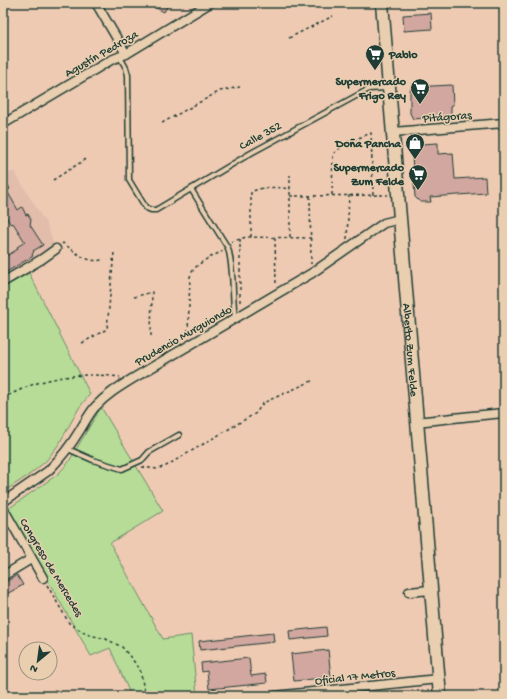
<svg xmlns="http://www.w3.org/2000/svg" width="507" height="699" font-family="'Gochi Hand',sans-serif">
  <rect width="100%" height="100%" fill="#efcab3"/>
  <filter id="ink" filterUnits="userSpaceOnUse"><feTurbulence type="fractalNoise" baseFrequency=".025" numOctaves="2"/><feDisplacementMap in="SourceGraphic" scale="8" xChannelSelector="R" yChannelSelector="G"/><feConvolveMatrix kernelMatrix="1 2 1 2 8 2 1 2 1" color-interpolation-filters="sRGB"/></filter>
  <g filter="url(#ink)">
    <polygon fill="#e2bdab" points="14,171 47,225 55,247 5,277 3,274 3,177"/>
    <g fill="#b6dc97" stroke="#6a8c66">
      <polygon points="29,273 90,394 79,408 59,444 46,461 29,475 3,492 3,288"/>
      <polygon points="101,407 163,511 110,543 163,639 191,635 197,696 131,696 110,648 91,656 8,511 8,509 58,474 68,463"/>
    </g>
    <g fill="#d1a7a0" stroke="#1f3d34">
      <polygon points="147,3 169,3 164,12"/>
      <polygon points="431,13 432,29 404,31 403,15"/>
      <polygon points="452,85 453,105 451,106 451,116 413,119 410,113 410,90 412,87"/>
      <polygon points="438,143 438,154 453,153 455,179 485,177 486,193 430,197 431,202 420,202 415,197 412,156 413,151 421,144"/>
      <polygon points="3,176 10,189 7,191 18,210 22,207 26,215 28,214 31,220 30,225 43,245 33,251 34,252 32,254 33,256 3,274 3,258 18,249 17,247 25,242 13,223 11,224 9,222 3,211"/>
      <polygon points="17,575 23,585 3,596 3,584"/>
      <polygon points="326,627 327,636 290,640 289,631"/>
      <polygon points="273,633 274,642 200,650 199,641"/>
      <polygon points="328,650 331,677 294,681 291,654"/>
      <polygon points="249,658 251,676 266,674 267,683 209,689 207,671 202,672 201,663"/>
    </g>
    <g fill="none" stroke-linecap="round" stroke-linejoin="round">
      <g stroke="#1f3d34" stroke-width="7">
        <g id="lane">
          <polyline points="120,57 126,68 128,75 129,180 146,208 151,210 156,210 251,153 369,89 387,88"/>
          <path d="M191 189 228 248C234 268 232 297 235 318"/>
          <polyline points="68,449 93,460 122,469 142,460 149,452 179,435"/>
        </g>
      </g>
      <g stroke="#1f3d34" stroke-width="11">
        <g id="street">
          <polyline points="96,3 126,54"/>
          <polyline points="3,124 111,60 126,54 210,3"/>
          <polyline points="393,132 504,123"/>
          <polyline points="3,282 42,259 56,249"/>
          <polyline points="416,422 472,416 504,413"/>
          <path d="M3 502 48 471C60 459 71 445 80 430 85 422 89 414 95 407 106 395 119 387 132 379L312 273 384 223 400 219"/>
          <polyline points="3,508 43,578"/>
          <polyline points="3,576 31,559"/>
          <polyline points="409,592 430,590"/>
          <polyline points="274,696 438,679"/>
        </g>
      </g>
      <g stroke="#1f3d34" stroke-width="15">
        <g id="secondary">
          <path id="s1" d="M382 3 440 696"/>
        </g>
      </g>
      <g stroke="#1f3d34" stroke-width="1.5" stroke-dasharray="3 3" stroke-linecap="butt">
        <polyline points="289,38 333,16"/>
        <polyline points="162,123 220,91 240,87"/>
        <polyline points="53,180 86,159"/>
        <polyline points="332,195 333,154 346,143 371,133 373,195"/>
        <polyline points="290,196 388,195"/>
        <polyline points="310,196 311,264"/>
        <path d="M251 237V192C263 186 277 187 290 189"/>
        <polyline points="290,237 290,175"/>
        <polyline points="275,238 276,284"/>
        <polyline points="347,239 349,195"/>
        <polyline points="231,242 246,237 311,238"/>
        <path d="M62 244 63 243C76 252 85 263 102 260"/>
        <polyline points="134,297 152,292 151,336"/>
        <polyline points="240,302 240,238"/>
        <path d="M188 332 190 277C194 263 211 257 223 251"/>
        <polyline points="82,343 107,329 114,252"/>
        <path d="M3 398C13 393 24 388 34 384 63 375 90 373 120 377"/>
        <polyline points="142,467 157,469 166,466 256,413 263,403 314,380"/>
        <polyline points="47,585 69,623 86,634 106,639 122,647 140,669 145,696"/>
      </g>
      <use href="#lane" stroke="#e9ceb0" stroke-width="4"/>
      <use href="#street" stroke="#e9ceb0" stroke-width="8"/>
      <use href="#secondary" stroke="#e9ceb0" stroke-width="12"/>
    </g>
  </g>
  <defs>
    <g id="supermarket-pin" transform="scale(1)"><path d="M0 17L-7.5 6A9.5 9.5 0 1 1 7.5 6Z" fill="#1f3d34" stroke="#e9ceb0"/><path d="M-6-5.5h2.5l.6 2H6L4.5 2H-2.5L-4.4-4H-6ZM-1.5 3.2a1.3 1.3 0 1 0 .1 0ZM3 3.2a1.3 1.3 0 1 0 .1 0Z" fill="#fff"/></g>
    <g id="shop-pin" transform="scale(1)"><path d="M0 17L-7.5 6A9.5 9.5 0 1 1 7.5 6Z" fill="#1f3d34" stroke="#e9ceb0"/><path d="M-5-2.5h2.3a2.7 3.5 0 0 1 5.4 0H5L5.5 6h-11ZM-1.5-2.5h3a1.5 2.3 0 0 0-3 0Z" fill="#fff"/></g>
  </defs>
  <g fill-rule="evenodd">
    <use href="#supermarket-pin" x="375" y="54"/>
    <use href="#supermarket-pin" x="420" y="88"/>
    <use href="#shop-pin" x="415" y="143"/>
    <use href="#supermarket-pin" x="418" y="174"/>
  </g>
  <g text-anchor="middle" stroke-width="3" stroke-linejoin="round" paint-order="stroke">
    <g font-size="12" fill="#1f3d34" stroke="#e9ceb0">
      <text transform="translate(101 53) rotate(-30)" y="4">Agustín Pedroza</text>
      <text transform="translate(447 116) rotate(-4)" y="4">Pitágoras</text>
      <text transform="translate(260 135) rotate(-29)" y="4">Calle 352</text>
      <text transform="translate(183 335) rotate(-30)" y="4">Prudencio Murguiondo</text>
      <text dy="4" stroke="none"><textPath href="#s1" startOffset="348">Alberto Zum Felde</textPath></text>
      <text transform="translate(52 567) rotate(59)" y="4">Congreso de Mercedes</text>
      <text transform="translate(355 676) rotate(-6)" y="4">Oficial 17 Metros</text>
    </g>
    <g font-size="12" font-weight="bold" fill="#1f3d34" stroke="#e9ceb0" text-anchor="end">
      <text x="389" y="58" text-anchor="start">Pablo</text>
      <text x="406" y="85">Supermercado<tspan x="406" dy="14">Frigo Rey</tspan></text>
      <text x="401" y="147">Doña Pancha</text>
      <text x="404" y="171">Supermercado<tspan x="404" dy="14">Zum Felde</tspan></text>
    </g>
  </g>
  <rect width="507" height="699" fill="none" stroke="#e9ceb0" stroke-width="16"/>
  <rect x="8" y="8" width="491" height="683" fill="none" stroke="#1f3d34" stroke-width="1.5" filter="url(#ink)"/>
  <g transform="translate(38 661) rotate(209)"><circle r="19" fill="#e9ceb0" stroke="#98947e"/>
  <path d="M0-3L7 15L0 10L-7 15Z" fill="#1f3d34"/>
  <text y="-6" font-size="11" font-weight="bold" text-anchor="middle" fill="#1f3d34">N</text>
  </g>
</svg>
